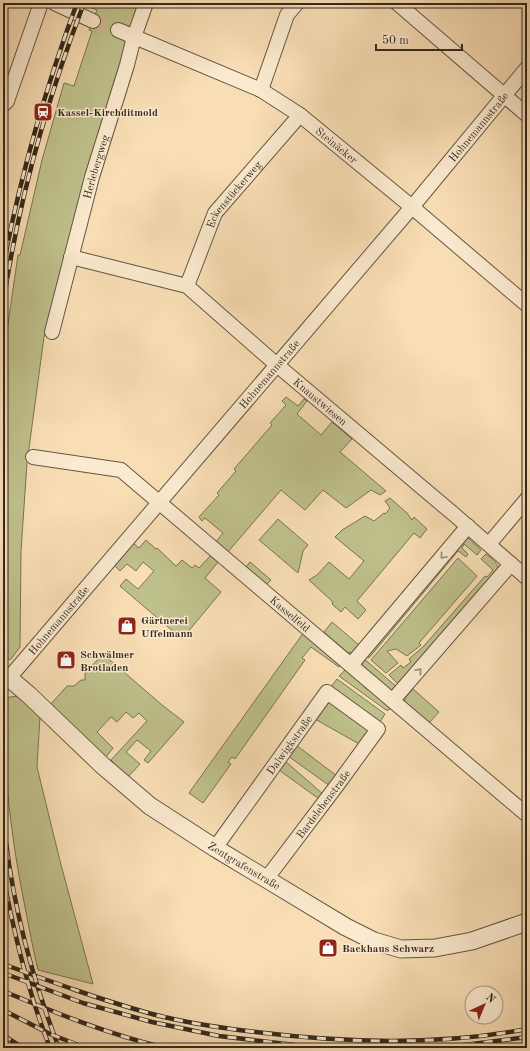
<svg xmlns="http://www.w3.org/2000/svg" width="530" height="1051" font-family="'Old Standard TT',serif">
  <rect width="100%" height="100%" fill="#f9deb5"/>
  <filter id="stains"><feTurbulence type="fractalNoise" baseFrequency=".005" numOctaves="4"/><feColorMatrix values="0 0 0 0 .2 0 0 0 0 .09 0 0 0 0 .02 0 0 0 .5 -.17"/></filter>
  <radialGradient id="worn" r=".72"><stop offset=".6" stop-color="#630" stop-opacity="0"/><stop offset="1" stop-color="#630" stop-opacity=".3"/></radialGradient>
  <g fill="#bfc18c" stroke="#797454">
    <polygon points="90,3 142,3 134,28 124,25 129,42 44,337 27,463 21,551 20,647 11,659 3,662 3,358 18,255 20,255 42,160 64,83 74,86 92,31 89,30 97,10 89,7"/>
    <polygon points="286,397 298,406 304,399 307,401 297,414 321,435 332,422 352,439 340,452 386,491 380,495 371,490 346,508 323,490 305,510 281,490 227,553 215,543 223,533 205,518 202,521 199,517 219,495 217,493 236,471 234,469 272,425 270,423 286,405 282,401"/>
    <polygon points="390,498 407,513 412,520 414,517 427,529 420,538 414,533 357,601 366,610 358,619 345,607 341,612 332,604 333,602 309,580 317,575 329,562 349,579 364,561 335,537 342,530 365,516 374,521 384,513 385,514 390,508 385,501"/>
    <polygon points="278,519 308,545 303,551 298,573 259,540"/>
    <polygon points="467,537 481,550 477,555 464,544 462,548 468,554 466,557 458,551 369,658 365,655"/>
    <polygon points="146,540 156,549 157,548 176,566 182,560 192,568 195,565 199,568 212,554 219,561 205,578 221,592 182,639 120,586 126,579 138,589 154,571 143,562 136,571 127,564 120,571 114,565 133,543 139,548"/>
    <path d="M486 554C492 559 499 563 498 571L400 686 389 675 401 665 403 668 411 662 409 659 423 647 485 576 487 577 493 570 481 559Z"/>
    <polygon points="458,558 477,576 419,643 421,645 407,656 396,649 387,651 398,663 386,673 371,660"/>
    <polygon points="250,562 271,580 265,586 245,568"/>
    <polygon points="332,622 359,645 352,653 347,652 324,632"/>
    <polygon points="304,632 341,664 339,667 311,647 302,658 305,660 235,759 232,757 228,762 231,764 203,803 189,793"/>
    <polygon points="103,654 162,705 184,722 148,763 144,760 151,751 137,740 126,752 140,764 128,777 111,760 147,721 139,713 133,718 126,712 117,722 111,717 97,732 113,748 106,757 51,704 67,686 74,686 81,680 85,680 85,673"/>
    <polygon points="363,658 398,688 393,690 391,690 363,666 361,663"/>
    <polygon points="346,669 365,685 364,687 368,690 369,689 391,707 389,710 386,710 339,676"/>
    <polygon points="337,679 385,714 380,722 331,687"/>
    <polygon points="413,689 439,712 429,723 405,702 405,698"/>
    <path d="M18 696 40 717 37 767 60 861 93 984 38 970C33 949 29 928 25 907 11 839 3 768 3 698Z"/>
    <polygon points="329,700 371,729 359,744 315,719"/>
    <polygon points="296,745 337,776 330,786 288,756"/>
    <polygon points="285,761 323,794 319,799 279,770"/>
  </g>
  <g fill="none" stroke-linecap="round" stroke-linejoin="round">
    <polyline stroke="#d1ba96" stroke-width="14" stroke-dasharray="14 7" stroke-linecap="butt" points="93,21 118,30"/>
    <g stroke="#645642" stroke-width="16">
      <g id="minor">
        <polyline points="54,3 93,21"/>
        <polyline points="397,3 527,115"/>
        <path id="s1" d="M118 30 261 90 300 115 412 207 527 305"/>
        <polyline points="261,90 287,15 297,3"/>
        <polyline points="3,105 7,101 41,3"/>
        <path id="s2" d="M71 257 187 286 277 365 457 517 527 578"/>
        <path id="s3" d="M187 286 215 213 300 115"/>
        <path id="s4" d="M52 332 92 177 127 65 134 37 146 3"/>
        <path id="s5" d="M33 457 121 470 527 815"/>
        <polyline points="489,544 527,499"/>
        <polyline points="351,665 468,526"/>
        <path id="s6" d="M9 678 412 207 527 68"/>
        <polyline points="393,700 511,564"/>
        <path id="s7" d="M215 848 327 692 378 729 338 784 267 878"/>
      </g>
    </g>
    <g stroke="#645642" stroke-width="19">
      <g id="tertiary">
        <path id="s8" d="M3 678H9L29 695 102 765 150 806 215 848 346 927 374 941 401 949 435 948 472 941 527 922"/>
      </g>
    </g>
    <use href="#minor" stroke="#fbeacf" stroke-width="14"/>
    <use href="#tertiary" stroke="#fbeacf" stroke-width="17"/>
    <g stroke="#33281b" stroke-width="4.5">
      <g id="rail">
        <path d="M3 267C20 177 45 89 77 3"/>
        <path d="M3 305C18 202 47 100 84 3"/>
        <path d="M3 815C10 894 30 973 59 1048"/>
        <path d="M3 875C14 934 28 992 50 1048"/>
        <path d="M3 964C52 982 101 1000 152 1014 186 1023 221 1028 256 1032 345 1043 438 1046 527 1029"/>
        <polyline points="3,973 83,1003 152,1022 219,1036 295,1045 355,1048"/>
        <path d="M3 991C56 1013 110 1035 166 1048"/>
        <polyline points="3,1010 50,1034 86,1048"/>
        <polyline points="3,1035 23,1048"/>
        <polyline points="3,1043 11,1048"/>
        <polyline points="394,1048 448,1047 527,1037"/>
      </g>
    </g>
    <use href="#rail" stroke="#fbeacf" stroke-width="3" stroke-dasharray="9" stroke-linecap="butt"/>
  </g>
  <defs><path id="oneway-chevron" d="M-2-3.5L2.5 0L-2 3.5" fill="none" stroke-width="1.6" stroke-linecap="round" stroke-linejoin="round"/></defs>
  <g stroke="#978975">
    <use href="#oneway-chevron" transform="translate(443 556) rotate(130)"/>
    <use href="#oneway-chevron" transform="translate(419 671) rotate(-49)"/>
  </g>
  <defs>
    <g id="station-square" transform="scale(1)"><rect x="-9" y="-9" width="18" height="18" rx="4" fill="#8f2418" stroke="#fbeacf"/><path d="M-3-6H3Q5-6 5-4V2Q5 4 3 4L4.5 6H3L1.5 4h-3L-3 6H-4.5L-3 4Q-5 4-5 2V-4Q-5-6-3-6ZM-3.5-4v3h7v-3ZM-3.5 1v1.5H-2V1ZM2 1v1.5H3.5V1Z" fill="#fff"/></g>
    <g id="shop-square" transform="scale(1)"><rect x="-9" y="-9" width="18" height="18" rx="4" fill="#8f2418" stroke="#fbeacf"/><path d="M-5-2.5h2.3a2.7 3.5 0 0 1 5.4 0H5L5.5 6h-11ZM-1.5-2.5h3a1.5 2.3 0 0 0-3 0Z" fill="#fff"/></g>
  </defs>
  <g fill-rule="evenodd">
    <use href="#station-square" x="43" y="112"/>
    <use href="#shop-square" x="127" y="626"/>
    <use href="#shop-square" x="66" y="660"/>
    <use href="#shop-square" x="328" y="948"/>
  </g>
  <g text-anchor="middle" stroke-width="3" stroke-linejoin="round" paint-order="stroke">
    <g font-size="11" font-weight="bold" fill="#33281b" stroke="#fbeacf" text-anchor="start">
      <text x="57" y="116">Kassel-Kirchditmold</text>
      <text x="141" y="624">Gärtnerei<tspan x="141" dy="13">Uffelmann</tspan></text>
      <text x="80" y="658">Schwälmer<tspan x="80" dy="13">Brotladen</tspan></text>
      <text x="342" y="952">Backhaus Schwarz</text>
    </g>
    <g font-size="11" fill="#33281b" stroke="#fbeacf">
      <text dy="4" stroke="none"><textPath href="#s6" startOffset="724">Hohnemannstraße</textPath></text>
      <text dy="4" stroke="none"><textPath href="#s1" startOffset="249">Steinäcker</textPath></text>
      <text dy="4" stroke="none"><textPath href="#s4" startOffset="171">Herlebergweg</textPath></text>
      <text dy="4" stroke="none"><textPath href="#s3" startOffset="104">Eckenstückerweg</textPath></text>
      <text dy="4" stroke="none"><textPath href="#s6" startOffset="400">Hohnemannstraße</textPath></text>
      <text dy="4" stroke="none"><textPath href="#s2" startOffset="296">Knaustwiesen</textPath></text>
      <text dy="4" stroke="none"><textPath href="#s5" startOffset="311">Kasselfeld</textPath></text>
      <text dy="4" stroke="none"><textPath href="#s6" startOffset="76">Hohnemannstraße</textPath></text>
      <text dy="4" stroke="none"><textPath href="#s7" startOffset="127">Dalwigkstraße</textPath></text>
      <text transform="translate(323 804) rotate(-53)" y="4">Bardelebenstraße</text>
      <text dy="4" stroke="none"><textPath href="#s8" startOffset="308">Zentgrafenstraße</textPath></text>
    </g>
  </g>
  <rect width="530" height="1051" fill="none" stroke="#f9deb5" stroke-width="16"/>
  <rect x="4" y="4" width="522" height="1043" fill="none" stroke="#33281b" stroke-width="2"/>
  <rect x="8" y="8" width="514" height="1035" fill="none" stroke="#33281b"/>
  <g transform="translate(484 1005) rotate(44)"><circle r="19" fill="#fbeacf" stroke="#ab9c87"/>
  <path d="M0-3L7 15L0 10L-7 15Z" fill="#8f2418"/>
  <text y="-6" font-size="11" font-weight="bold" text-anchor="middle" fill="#33281b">N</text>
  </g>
  <path d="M376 44v6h86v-6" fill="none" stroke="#33281b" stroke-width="2"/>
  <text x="382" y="44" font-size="12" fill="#33281b" stroke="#fbeacf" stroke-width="3" paint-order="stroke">50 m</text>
  <rect width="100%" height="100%" filter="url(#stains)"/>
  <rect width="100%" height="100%" fill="url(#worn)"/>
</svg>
